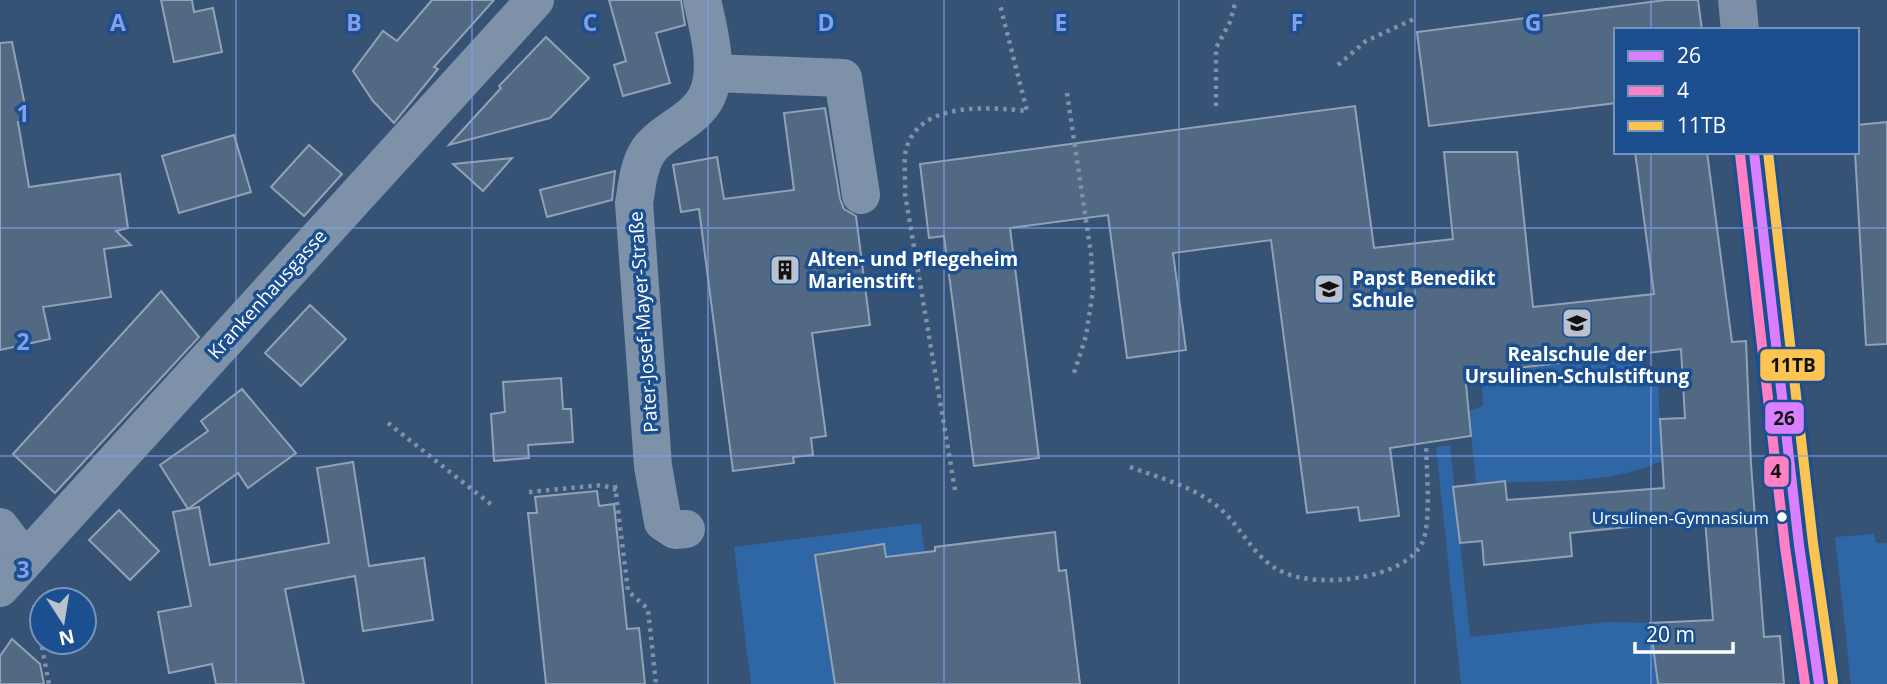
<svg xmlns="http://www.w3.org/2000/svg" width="1887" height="684" font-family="'Open Sans',sans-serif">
  <rect width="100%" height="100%" fill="#365274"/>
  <g fill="#2f66a5">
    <path d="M1634 356 1658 383 1662 461C1596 489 1544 477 1476 485L1469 411 1483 406 1481 373Z"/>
    <polygon points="1450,445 1470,637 1608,622 1650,623 1658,684 1461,684 1436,447"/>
    <polygon points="921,523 942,684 751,684 734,547"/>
    <polygon points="1874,534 1876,543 1887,543 1887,684 1851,684 1835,537"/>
  </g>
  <g fill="#526984" stroke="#92a2b6" stroke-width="2">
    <polygon points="161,0 192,0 194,12 213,8 222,52 174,62"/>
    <polygon points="432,0 494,0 434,67 438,69 394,123 373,101 353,71 383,31 397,41"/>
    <polygon points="609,0 681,0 685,25 656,33 670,83 623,96 614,65 626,61"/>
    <polygon points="1666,0 1698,0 1702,30 1616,30 1616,103 1429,126 1417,32"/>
    <polygon points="546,37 589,78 550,118 449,145 501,88 499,86"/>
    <polygon points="12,42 28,120 18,122 29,187 120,174 128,228 116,231 131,245 104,249 111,297 43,307 50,339 0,350 0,43"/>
    <polygon points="1355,106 1374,248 1453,239 1444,152 1517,152 1533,307 1654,294 1635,152 1707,152 1732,342 1746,341 1751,464 1764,637 1780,636 1784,684 1658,684 1650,623 1713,620 1705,519 1570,533 1572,556 1484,565 1482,541 1460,543 1453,487 1505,481 1507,500 1664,488 1660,419 1685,418 1681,349 1465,374 1471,436 1390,448 1399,516 1360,521 1358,507 1307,513 1271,240 1173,253 1186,350 1127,358 1108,215 1010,228 1039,458 974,466 944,236 929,238 920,164"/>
    <polygon points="825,108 840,199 844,209 856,216 870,325 812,333 826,436 811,438 813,455 793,457 794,463 733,471 699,209 681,212 673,165 717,157 724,199 794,190 784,113"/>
    <polygon points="1887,122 1887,344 1866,345 1855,152 1857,125"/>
    <polygon points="234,135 251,192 179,213 162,156"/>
    <polygon points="309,145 342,174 304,216 271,187"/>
    <polygon points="512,158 483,191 453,164"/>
    <polygon points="615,171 612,200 547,217 540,190"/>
    <polygon points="161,291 199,337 55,493 13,454"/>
    <polygon points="310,305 346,339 301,386 265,353"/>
    <polygon points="561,378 563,409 571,409 573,442 528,445 529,458 494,461 491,414 505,412 503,382"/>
    <polygon points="242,389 296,453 248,488 238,473 188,509 160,465 208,431 201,421"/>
    <polygon points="353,462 369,566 424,558 433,620 363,631 355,576 285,589 304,684 216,684 212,664 169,673 158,612 191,606 173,512 199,507 210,565 329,543 317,468"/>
    <polygon points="597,491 599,506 614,504 627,629 639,628 645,684 546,684 528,513 537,513 535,497"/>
    <polygon points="119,510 159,551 130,580 89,540"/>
    <polygon points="1055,532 1059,571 1066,570 1080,684 835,684 815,555 884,544 886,557 935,551 935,547"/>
    <polygon points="12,639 40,664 44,684 0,684 0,656"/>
  </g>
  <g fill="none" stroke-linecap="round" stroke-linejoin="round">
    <g stroke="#7d92a8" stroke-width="4.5" stroke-dasharray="3.5 5" stroke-linecap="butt">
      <polyline points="1338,65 1366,41 1414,19"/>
      <polyline points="1067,93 1091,254 1093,290 1086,336 1074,373"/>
      <polyline points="1216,106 1216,48 1230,22 1236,0"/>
      <polyline points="388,423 493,506"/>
      <path d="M1130 467C1160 478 1192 486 1217 506 1243 527 1253 560 1285 573 1319 588 1404 580 1422 543 1432 524 1426 464 1426 442"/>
      <polyline points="615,485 628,591 648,609 656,684"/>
      <path d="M955 490 905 194C906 180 903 163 906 150 918 101 989 107 1027 111L1000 5"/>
      <polyline points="529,492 602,485 617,490"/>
      <polyline points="34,605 49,684"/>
    </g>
    <g stroke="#7d92a8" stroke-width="38">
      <polyline points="713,73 843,78 861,195"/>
      <polyline points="0,527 25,560"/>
      <path d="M686 529 675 530 663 522 653 466 634 203C637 186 638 167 648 151 663 130 695 121 707 96 720 68 708 28 702 0"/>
      <polyline points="0,588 535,0"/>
    </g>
    <g stroke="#7d8ea7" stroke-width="38">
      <polyline points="1737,0 1740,30"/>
      <polyline points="1754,152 1799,545 1819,684"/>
    </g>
    <g stroke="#1b4f8f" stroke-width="16">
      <polyline id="bus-1" points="1754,152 1799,545 1819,684"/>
    </g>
    <g stroke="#1b4f8f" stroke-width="16">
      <polyline id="bus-2" points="1740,154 1785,547 1805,684"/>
    </g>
    <g stroke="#1b4f8f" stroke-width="16">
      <polyline id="bus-3" points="1768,152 1813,543 1833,682"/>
    </g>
    <use href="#bus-1" stroke="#d880ff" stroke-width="10"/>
    <use href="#bus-2" stroke="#ff80c5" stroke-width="10"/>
    <use href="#bus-3" stroke="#fcc553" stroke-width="10"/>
  </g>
  <path fill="none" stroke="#839eea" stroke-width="2" stroke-opacity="0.55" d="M236 0V684M472 0V684M708 0V684M944 0V684M1179 0V684M1415 0V684M1651 0V30M1651 152V684M0 228H1887M0 456H1887"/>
  <defs>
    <g id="building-square" transform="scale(1.575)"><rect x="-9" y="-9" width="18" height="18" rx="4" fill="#b9c2ce" stroke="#1b4f8f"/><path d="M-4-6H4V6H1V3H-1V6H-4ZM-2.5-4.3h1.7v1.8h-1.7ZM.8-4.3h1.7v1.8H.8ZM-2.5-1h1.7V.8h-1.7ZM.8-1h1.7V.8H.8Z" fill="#111"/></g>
    <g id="school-square" transform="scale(1.575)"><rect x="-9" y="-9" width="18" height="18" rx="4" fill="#b9c2ce" stroke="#1b4f8f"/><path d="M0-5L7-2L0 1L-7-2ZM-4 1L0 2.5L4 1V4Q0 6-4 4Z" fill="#111"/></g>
  </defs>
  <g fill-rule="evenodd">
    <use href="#building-square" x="785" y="270"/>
    <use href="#school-square" x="1329" y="289"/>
    <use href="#school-square" x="1577" y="323"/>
  </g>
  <circle fill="#fff" stroke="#1b4f8f" stroke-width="2.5" cx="1782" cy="517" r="6"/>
  <g text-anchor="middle" stroke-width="7" stroke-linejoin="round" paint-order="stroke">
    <g font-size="17" fill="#fff" stroke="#1b4f8f" text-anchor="end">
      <text x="1769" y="524">Ursulinen-Gymnasium</text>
    </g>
    <g font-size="19" font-weight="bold" fill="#fff" stroke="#1b4f8f" text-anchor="start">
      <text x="808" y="266">Alten- und Pflegeheim<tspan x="808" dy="22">Marienstift</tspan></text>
      <text x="1352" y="285">Papst Benedikt<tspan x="1352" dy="22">Schule</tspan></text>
      <text x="1577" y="361" text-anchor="middle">Realschule der<tspan x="1577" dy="22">Ursulinen-Schulstiftung</tspan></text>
    </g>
    <g font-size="19" fill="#fff" stroke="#1b4f8f">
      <text transform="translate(267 294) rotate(-48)" y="7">Krankenhausgasse</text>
      <text transform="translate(643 322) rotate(-94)" y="7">Pater-Josef-Mayer-Straße</text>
    </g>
  </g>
  <g font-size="23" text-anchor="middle" font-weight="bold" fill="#839eea" stroke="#1b4f8f" stroke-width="7" stroke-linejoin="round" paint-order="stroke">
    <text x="118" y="31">A</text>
    <text x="354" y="31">B</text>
    <text x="590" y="31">C</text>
    <text x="826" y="31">D</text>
    <text x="1061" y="31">E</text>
    <text x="1297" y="31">F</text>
    <text x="1533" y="31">G</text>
    <text x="23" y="122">1</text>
    <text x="23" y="350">2</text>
    <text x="23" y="578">3</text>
  </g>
  <g stroke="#1b4f8f" stroke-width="2.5">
    <rect x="1759" y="348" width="67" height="34" rx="7" fill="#fcc553"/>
    <rect x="1764" y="401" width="41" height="34" rx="7" fill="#d880ff"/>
    <rect x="1763" y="455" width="27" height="33" rx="7" fill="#ff80c5"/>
  </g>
  <g font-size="19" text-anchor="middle" font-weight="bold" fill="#111">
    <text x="1793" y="372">11TB</text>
    <text x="1784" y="425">26</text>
    <text x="1776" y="478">4</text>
  </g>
  <rect x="1614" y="28" width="245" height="126" fill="#1b4f8f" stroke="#7695bc" stroke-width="2"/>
  <rect x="1628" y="51" width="35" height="10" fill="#d880ff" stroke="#7695bc" stroke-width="2"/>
  <text x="1677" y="63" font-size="21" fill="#ffffff">26</text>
  <rect x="1628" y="86" width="35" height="10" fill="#ff80c5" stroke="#7695bc" stroke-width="2"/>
  <text x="1677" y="98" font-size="21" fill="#ffffff">4</text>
  <rect x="1628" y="121" width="35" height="10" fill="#fcc553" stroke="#7695bc" stroke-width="2"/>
  <text x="1677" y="133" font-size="21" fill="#ffffff">11TB</text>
  <g transform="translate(63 621) rotate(168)"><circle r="33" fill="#1b4f8f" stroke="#7695bc" stroke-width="2"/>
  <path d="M0-5L12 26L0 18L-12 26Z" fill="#b9c2ce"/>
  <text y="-10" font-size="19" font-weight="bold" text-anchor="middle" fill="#ffffff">N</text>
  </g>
  <path d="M1635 642v10h98v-10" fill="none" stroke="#ffffff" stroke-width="3.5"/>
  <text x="1646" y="642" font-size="21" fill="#ffffff" stroke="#1b4f8f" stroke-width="5" paint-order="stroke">20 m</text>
</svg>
